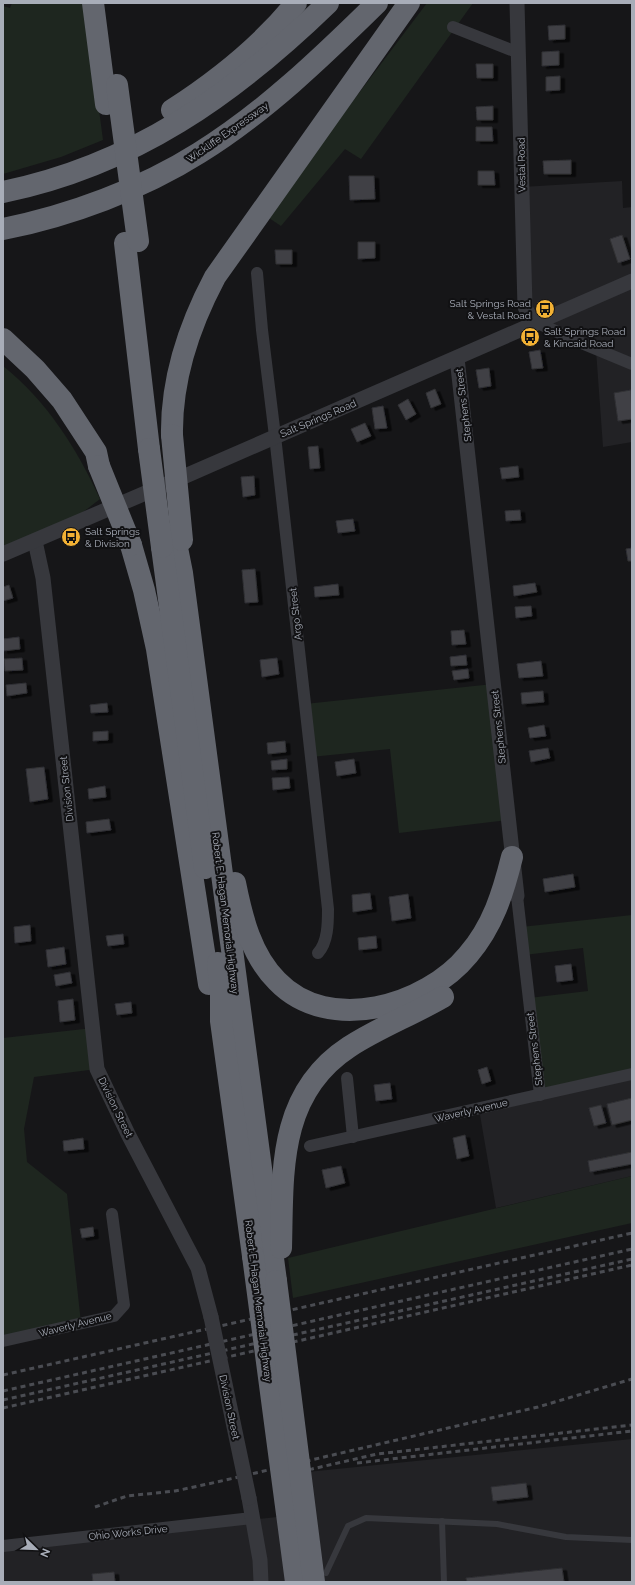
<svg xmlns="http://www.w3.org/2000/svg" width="635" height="1585" font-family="Raleway,sans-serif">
  <defs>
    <filter id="shadow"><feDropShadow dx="4.5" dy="2.5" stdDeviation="0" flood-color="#0009"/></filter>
  </defs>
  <rect width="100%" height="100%" fill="#161618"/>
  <g fill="#222225">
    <polygon points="622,181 623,208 632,207 632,442 603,447 596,350 529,315 522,187"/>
    <polygon points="632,1074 632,1176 496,1208 479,1109"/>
    <polygon points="632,1439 632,1582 323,1582 307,1472"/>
    <polygon points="277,1517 286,1582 3,1582 3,1546"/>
  </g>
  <g fill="#1e261f">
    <polygon points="12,3 85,3 103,140 61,157 3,174 3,6 10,8"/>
    <polygon points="427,3 473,3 361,159 345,149 281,226 266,216"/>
    <path d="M3 366C47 401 77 449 100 499L65 526 3 554Z"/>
    <polygon points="493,684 508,820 399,833 390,749 311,757 305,704"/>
    <polygon points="632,915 632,1074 540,1095 529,998 588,991 583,948 524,955 521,927"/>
    <polygon points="93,1028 97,1069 34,1077 24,1129 27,1162 67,1194 81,1323 3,1341 3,1038"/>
    <polygon points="632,1176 632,1223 293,1298 288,1258"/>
  </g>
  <g fill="#404145" stroke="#303034" filter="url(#shadow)">
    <polygon points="565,25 565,39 549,40 548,26"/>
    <polygon points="559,51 559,65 542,66 542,52"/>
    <polygon points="476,64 493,64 493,78 477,78"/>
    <polygon points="560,76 560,90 546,91 546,77"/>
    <polygon points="493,106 493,120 477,120 476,107"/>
    <polygon points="476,127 492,127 493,141 476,141"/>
    <polygon points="571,160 571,174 544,174 543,161"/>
    <polygon points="478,171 494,171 495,185 478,185"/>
    <polygon points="349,176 374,176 375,199 350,200"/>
    <polygon points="622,235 630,259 618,263 610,239"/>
    <polygon points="358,242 375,242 375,258 358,259"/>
    <polygon points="275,250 292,250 292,264 276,264"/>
    <polygon points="540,350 543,368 532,369 529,352"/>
    <polygon points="489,368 491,386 479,388 476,370"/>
    <polygon points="435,389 441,404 431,408 426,393"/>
    <polygon points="631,390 632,419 618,421 614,393"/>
    <polygon points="408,399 416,414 406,420 398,405"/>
    <polygon points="383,406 387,428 375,429 372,408"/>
    <polygon points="365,423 371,436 357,442 351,429"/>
    <polygon points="318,446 320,468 310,469 308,447"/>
    <polygon points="518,466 519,477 502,479 500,468"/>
    <polygon points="254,476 255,495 243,497 241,477"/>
    <polygon points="520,510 521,520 506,521 505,511"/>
    <polygon points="353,519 355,531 338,533 336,521"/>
    <polygon points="632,548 632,561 628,561 626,549"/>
    <polygon points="255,569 258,602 245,603 242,570"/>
    <polygon points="535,583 537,592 514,596 513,586"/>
    <polygon points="338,584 339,595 315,597 314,587"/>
    <polygon points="9,585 13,598 3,601 3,587"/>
    <polygon points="531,606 532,616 516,618 515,607"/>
    <polygon points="464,630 466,644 452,645 451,631"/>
    <polygon points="19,637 20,649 3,651 3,639"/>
    <polygon points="466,655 467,665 451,666 450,657"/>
    <polygon points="22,658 23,670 5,671 4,659"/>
    <polygon points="277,658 279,674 262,677 260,660"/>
    <polygon points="541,661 543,676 519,678 517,664"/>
    <polygon points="468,669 469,678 454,680 452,671"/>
    <polygon points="26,683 27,693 7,696 6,685"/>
    <polygon points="543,691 544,702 522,704 521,693"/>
    <polygon points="107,703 108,712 91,713 90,705"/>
    <polygon points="544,725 546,736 530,738 528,728"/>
    <polygon points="108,731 108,740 93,741 93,732"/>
    <polygon points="285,741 286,752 268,754 267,743"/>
    <polygon points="548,748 550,758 531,762 529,751"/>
    <polygon points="287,759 287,769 272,770 271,761"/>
    <polygon points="354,759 356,773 337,776 335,762"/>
    <polygon points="44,767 48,799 30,802 26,769"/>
    <polygon points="289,777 290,788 273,790 272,778"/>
    <polygon points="105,786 106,797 89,799 88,789"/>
    <polygon points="109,819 111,830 87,833 86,822"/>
    <polygon points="573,874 575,887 545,892 543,879"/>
    <polygon points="370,893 372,909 353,912 352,895"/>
    <polygon points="408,894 411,918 392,921 389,897"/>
    <polygon points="30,925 31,941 15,943 14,927"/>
    <polygon points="123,934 124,944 108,946 106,936"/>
    <polygon points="376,936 377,948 359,950 358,938"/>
    <polygon points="64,947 66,964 48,967 46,950"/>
    <polygon points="571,964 573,980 557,982 555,966"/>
    <polygon points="70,972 72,983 56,986 54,975"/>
    <polygon points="73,999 75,1020 60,1022 58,1001"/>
    <polygon points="131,1002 132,1013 117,1015 115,1004"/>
    <polygon points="487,1067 491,1081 482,1084 478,1070"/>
    <polygon points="390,1083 392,1099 376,1101 374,1085"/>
    <polygon points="632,1098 632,1120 612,1125 607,1104"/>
    <polygon points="601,1105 606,1123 594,1126 589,1108"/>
    <polygon points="465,1135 469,1156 457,1159 453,1138"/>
    <polygon points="83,1138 84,1149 64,1151 63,1141"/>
    <polygon points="632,1152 632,1164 590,1172 588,1161"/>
    <polygon points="341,1166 345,1183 326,1188 322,1170"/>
    <polygon points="93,1227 94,1236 82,1238 80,1229"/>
    <polygon points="526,1483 528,1497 493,1501 491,1487"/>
    <polygon points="562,1568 564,1582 467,1582 466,1578"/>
    <polygon points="114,1572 115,1582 93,1582 92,1574"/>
  </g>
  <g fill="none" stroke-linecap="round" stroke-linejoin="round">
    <g stroke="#37383d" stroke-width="6">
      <polyline points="442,1521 444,1582"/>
      <polyline points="326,1573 348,1526 366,1518 497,1524 566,1537 632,1540"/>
    </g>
    <g stroke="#37383d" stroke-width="12">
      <polyline points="453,27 519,53"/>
      <path d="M257 273 262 330 275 436 328 909C328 923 328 942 318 953"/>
      <polyline points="538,323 579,342 632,364"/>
      <polyline points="517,896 540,1095"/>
      <polyline points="347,1078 353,1137"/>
      <polyline points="310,1146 632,1074"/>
      <polyline points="3,1341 114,1316 124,1305 112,1214"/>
      <polyline points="3,1546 252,1518"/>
    </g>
    <g stroke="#37383d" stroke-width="15">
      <polyline points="517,3 525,307 529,315 538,323"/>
      <polyline points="457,358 517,896"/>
      <polyline points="35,541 43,578 97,1069 128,1134 198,1268 211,1317"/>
      <polyline points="3,554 183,477 632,281"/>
      <polyline points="249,1498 260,1560 261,1582"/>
    </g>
    <g stroke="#63666e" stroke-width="22">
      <polyline points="93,3 106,104"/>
      <path d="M172 110C217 81 262 45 296 3"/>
      <path d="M3 192C134 165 233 95 328 3"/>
      <path d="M3 229C69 216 142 189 199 153 265 112 322 57 377 3"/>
      <polyline points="125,243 149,449"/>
      <polyline points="3,339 35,369 62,400 96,452 99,466"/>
      <path d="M172 435C171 378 189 326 215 277L409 3"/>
      <polyline points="176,543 182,573 276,1281"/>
      <polyline points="131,545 144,590 157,649 209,984"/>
      <polyline points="162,547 205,868"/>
      <path d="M235 883C242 918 251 955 277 981 329 1035 426 1006 468 955 493 926 503 893 512 857"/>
      <polyline points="218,963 221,991 221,1021 253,1256"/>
      <path d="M281 1248C283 1173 277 1094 349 1047 378 1028 412 1015 443 997"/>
    </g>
    <g stroke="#4a4c52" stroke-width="3" stroke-dasharray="5 4" stroke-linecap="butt">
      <polyline points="3,1375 632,1233"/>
      <polyline points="3,1391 632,1249"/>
      <polyline points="3,1400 632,1259"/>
      <polyline points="3,1408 632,1265"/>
      <polyline points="357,1463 632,1431"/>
      <polyline points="282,1472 312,1469 377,1454 632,1425"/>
      <polyline points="95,1507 127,1496 175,1491 217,1482 538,1407 632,1379"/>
    </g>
    <polyline stroke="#37383d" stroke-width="15" points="211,1317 249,1498"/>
    <g stroke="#63666e" stroke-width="22">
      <polyline points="117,85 138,241"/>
      <polyline points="172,435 182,540"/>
      <polyline points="149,449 162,547"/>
      <polyline points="99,466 131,545"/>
      <polyline points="253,1256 296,1582"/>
      <polyline points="276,1281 314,1582"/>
    </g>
  </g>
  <defs>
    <g id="bus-disc" transform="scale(1)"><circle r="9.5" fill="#f2b134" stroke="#111113"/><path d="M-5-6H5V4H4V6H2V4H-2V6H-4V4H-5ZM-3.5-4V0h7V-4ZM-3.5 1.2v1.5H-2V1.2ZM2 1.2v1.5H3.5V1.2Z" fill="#111"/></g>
  </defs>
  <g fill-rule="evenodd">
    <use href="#bus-disc" x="545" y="309"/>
    <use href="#bus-disc" x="530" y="337"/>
    <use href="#bus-disc" x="71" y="537"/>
  </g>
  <g text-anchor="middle" stroke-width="4" stroke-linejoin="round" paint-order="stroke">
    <g font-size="10" fill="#a8adb8" stroke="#111113">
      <text transform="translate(227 132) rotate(-35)" y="4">Wickliffe Expressway</text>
      <text transform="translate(521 165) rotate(-91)" y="4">Vestal Road</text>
      <text transform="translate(463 405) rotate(-97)" y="4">Stephens Street</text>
      <text transform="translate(318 418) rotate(-23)" y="4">Salt Springs Road</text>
      <text transform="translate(295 614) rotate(-96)" y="4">Argo Street</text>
      <text transform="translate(498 727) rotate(-96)" y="4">Stephens Street</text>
      <text transform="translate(66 789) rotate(-96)" y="4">Division Street</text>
      <text transform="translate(226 913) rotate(83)" y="4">Robert E. Hagan Memorial Highway</text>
      <text transform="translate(534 1049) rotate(-97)" y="4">Stephens Street</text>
      <text transform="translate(116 1107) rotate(64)" y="4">Division Street</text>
      <text transform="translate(471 1110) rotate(-13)" y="4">Waverly Avenue</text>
      <text transform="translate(259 1301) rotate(83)" y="4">Robert E. Hagan Memorial Highway</text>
      <text transform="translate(75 1324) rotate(-14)" y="4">Waverly Avenue</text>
      <text transform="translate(230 1407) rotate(78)" y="4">Division Street</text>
      <text transform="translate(128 1532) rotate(-6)" y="4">Ohio Works Drive</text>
    </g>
    <g font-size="10" fill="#a8adb8" stroke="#111113" text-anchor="start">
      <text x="531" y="307" text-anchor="end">Salt Springs Road<tspan x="531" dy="12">&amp; Vestal Road</tspan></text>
      <text x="544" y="335">Salt Springs Road<tspan x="544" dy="12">&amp; Kincaid Road</tspan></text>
      <text x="85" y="535">Salt Springs<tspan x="85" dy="12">&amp; Division</tspan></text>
    </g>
  </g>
  <rect width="635" height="1585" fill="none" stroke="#a8adb8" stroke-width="8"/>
  <g transform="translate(36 1549) rotate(113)" stroke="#111113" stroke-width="3" paint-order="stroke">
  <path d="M0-3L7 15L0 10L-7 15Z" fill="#a8adb8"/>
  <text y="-6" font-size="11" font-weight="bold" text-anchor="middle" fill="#a8adb8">N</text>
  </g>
</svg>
